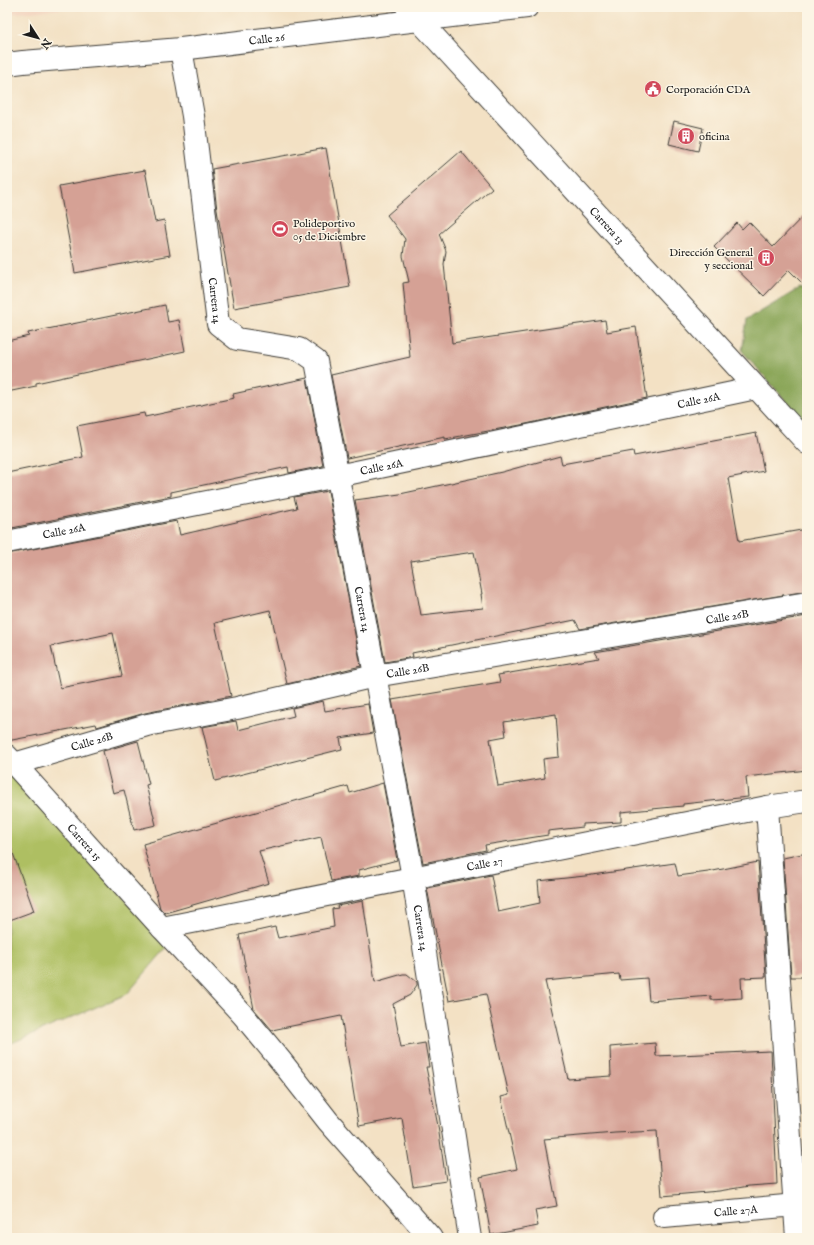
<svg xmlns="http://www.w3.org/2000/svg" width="814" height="1245" font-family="'IM FELL English',serif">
  <rect width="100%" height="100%" fill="#fcf5e5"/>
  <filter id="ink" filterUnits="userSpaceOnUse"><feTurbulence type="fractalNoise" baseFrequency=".025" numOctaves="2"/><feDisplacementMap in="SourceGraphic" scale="8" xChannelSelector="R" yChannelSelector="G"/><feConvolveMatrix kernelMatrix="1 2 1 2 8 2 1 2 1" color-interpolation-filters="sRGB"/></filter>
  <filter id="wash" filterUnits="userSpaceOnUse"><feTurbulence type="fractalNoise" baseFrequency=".012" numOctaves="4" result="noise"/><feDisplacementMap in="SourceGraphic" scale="16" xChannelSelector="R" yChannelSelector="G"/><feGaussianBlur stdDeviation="0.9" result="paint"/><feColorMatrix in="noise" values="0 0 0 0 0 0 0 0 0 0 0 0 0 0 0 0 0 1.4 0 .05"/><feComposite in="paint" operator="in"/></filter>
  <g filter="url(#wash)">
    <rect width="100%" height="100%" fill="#f3e1c4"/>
    <polygon fill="#f3d4bf" points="7,7 84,7 7,14"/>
    <polygon fill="#aebf62" stroke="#656e3f" points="7,769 168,946 127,994 7,1045"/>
    <polygon fill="#8aa658" stroke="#53613a" points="800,288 807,291 807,425 742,351 747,320"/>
    <g id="blocks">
      <g fill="#d5a195" fill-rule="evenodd">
        <polygon points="674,121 703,128 698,151 669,144"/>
        <polygon points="326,148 350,287 234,308 217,210 212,169"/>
        <polygon points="461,151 492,188 439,234 446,251 444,264 452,343 605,320 607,332 636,327 647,398 526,424 445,439 445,437 347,458 331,375 410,357 403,283 409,282 403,256 405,239 387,215"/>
        <polygon points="145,170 155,222 164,220 170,255 75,273 59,186"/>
        <polygon points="807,212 807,288 789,270 764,296 714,247 737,223 742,229 749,222 773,247"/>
        <polygon points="165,305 168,322 179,320 185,351 36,383 36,386 7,392 7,341 29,336 28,333"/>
        <polygon points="307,378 323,466 289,473 288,467 171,492 171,496 7,529 7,473 83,457 77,426 144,413 145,417 234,398 233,394"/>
        <path d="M756 433 764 471 728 478 739 541 807 529V591L580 629 575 620 412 653 413 657 385 662 355 500 400 494 502 472 560 456 562 464 633 451 634 456ZM474 552 482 594H481L483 608 421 615 411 561Z"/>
        <path d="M328 491 361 666 287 684 270 610 215 623 231 696 145 713 97 727 96 724 7 741V554L177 521 180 535 297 508 294 497ZM113 633 122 676 60 688 51 646Z"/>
        <path d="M807 616V770L746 777 748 797 683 804V806L621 812V822L583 824V827L548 831V835L485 845 486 850 423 863 392 700 500 682 498 675 599 658 595 652ZM556 714 559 757 543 759 545 778 498 786 490 739 506 736 504 722Z"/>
        <polygon points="323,701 325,711 368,704 373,733 340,738 342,749 215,781 202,727 236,721 238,730 294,716 292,708"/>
        <polygon points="138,741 149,784 146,785 156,825 134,830 124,790 113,793 103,751"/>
        <polygon points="383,783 397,860 359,870 359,876 331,881 321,837 259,851 269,883 165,913 160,908 143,844 348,786 350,793"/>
        <polygon points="10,845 34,911 7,921 7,846"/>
        <polygon points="807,853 807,977 791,977 783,858"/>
        <polygon points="758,862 766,977 741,978 742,998 711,1000 711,996 649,1001 647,978 620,980 619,974 545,981 568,1079 611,1076 610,1047 655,1043 656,1056 771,1051 777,1184 749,1186 719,1191 662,1196 657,1131 615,1133 544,1139 557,1206 535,1210 538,1226 491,1235 480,1177 517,1169 501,1097 509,1095 486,994 449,1001 427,888 491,875 498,912 540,903 538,881 585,876 675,863 678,876 708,872"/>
        <polygon points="363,901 375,982 403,974 407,974 417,982 417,985 410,995 393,1004 401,1047 425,1043 429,1067 426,1067 438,1126 446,1181 413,1186 402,1118 359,1126 341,1016 272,1030 254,1009 239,935 275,927 278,938 334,927 332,909 338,908 337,906"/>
      </g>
    </g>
  </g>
  <g filter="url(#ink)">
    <use href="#blocks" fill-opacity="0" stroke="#3c3a35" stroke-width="1"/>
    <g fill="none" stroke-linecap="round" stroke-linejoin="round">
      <g stroke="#3c3a35" stroke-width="24">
        <g id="minor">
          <path id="s1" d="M407 7 807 443"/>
          <path id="s2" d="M181 49 193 116 218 324 237 339 299 349 316 361 413 877 470 1238"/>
          <path id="s3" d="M7 64 23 62 181 49 527 7"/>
          <path id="s4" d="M7 542 337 476 756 388"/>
          <path id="s5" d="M7 756 162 928 243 1015 281 1061 328 1121 431 1238"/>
          <path id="s6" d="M14 764 147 725 237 708 375 676 807 603"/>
          <polyline points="767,807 797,1238"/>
          <path id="s7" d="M162 928 767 807 807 801"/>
          <path id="s8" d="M664 1217 807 1204"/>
        </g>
      </g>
      <use href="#minor" stroke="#fff" stroke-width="22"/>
    </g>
  </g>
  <defs>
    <g id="civic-disc" transform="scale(0.9)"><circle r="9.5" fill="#d1495b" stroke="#fcf5e5"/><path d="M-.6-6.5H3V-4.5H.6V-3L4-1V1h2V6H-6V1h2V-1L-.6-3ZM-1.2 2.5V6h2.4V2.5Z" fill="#fff"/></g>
    <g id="building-disc" transform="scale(0.9)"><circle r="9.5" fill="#d1495b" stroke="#fcf5e5"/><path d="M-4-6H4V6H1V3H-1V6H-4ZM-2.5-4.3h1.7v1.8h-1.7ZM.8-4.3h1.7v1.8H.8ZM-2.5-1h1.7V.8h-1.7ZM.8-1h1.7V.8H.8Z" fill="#fff"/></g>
    <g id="stadium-disc" transform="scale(0.9)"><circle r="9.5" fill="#d1495b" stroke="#fcf5e5"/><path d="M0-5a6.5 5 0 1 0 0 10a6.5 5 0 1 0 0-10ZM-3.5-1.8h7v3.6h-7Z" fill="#fff"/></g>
  </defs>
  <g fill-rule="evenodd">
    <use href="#civic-disc" x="653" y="89"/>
    <use href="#building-disc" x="686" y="136"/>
    <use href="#stadium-disc" x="280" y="229"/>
    <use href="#building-disc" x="766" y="258"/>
  </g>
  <g text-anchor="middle" stroke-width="3" stroke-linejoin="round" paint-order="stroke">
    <g font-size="11" fill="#1c1c1c" stroke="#fcf5e5">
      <text dy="4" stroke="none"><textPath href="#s3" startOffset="261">Calle 26</textPath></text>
      <text dy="4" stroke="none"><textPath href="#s1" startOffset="296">Carrera 13</textPath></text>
      <text dy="4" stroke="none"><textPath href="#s2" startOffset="254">Carrera 14</textPath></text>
      <text dy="4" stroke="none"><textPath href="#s4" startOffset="706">Calle 26A</textPath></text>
      <text dy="4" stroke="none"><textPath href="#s4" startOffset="382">Calle 26A</textPath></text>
      <text dy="4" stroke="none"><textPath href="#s4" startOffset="58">Calle 26A</textPath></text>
      <text dy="4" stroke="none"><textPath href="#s2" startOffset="638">Carrera 14</textPath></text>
      <text dy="4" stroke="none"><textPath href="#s6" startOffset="729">Calle 26B</textPath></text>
      <text dy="4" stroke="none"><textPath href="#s6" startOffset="405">Calle 26B</textPath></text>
      <text dy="4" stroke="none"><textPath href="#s6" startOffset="81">Calle 26B</textPath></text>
      <text dy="4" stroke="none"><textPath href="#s5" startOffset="116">Carrera 15</textPath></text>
      <text dy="4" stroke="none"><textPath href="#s7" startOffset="329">Calle 27</textPath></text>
      <text dy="4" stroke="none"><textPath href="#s2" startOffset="962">Carrera 14</textPath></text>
      <text dy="4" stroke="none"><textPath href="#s8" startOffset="72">Calle 27A</textPath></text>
    </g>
    <g font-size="11" fill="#1c1c1c" stroke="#fcf5e5" text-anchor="start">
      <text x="666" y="93">Corporación CDA</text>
      <text x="699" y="140">oficina</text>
      <text x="293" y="227">Polideportivo<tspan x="293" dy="13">05 de Diciembre</tspan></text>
      <text x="753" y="256" text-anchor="end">Dirección General<tspan x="753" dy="13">y seccional</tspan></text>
    </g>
  </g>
  <rect width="814" height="1245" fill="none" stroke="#fcf5e5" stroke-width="24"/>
  <g transform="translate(38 38) rotate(126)" stroke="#fcf5e5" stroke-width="3" paint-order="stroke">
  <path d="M0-3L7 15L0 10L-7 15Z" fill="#1c1c1c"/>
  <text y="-6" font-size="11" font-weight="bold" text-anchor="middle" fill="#1c1c1c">N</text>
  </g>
</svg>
